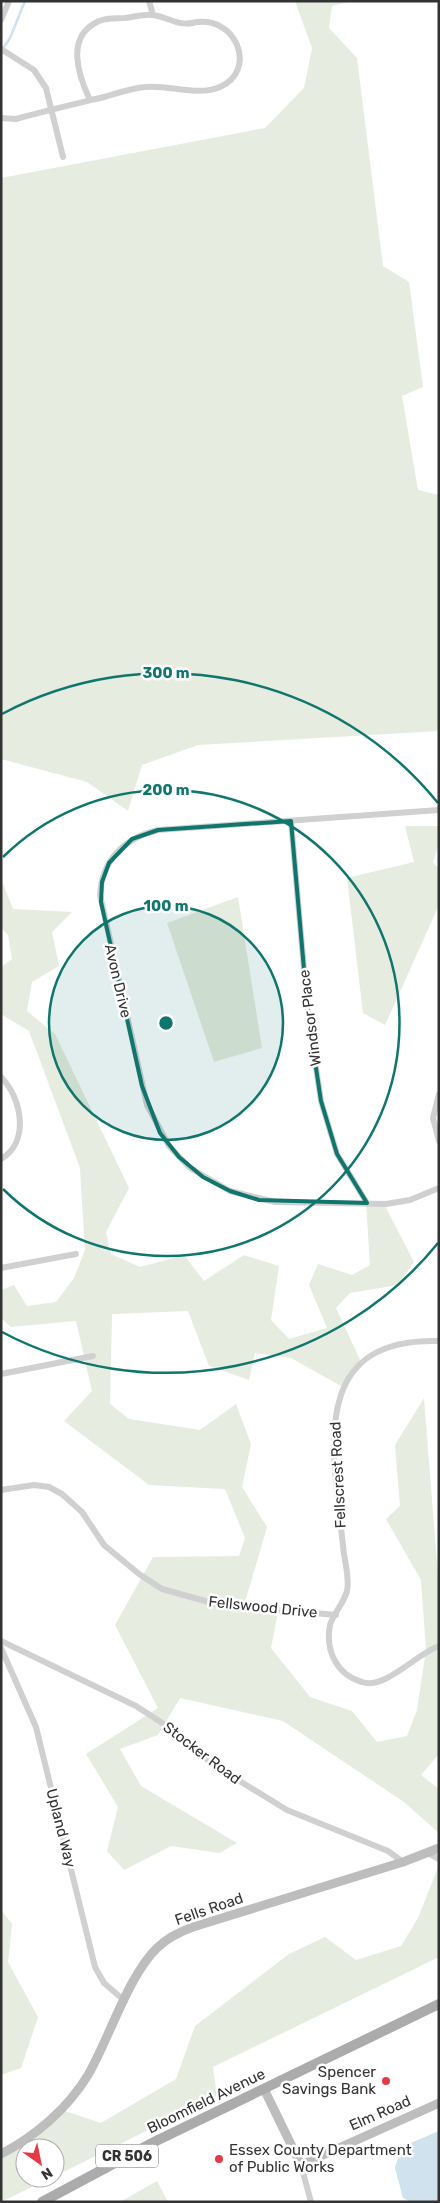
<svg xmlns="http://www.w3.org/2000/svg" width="440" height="2203" font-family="Rubik,sans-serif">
  <rect width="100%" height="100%" fill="#fff"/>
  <g fill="#e6ecdf">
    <polygon points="295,1 352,1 332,6 329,28 357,58 383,266 409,282 423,387 402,396 418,490 439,495 439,731 198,745 142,765 128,811 87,782 1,759 1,178 265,128 304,88 312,48"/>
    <polygon points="405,826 439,826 439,844 433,862 439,869 439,905 385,1025 363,1013 347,878 414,862"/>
    <polygon points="1,879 13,909 72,912 52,932 59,966 32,982 27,1011 55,1034 129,1188 106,1232 111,1254 140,1267 184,1255 204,1281 244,1255 279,1266 271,1320 289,1339 327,1328 309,1285 318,1264 352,1275 370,1265 366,1203 383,1202 414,1262 398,1285 350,1293 336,1308 360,1360 341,1386 291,1358 255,1353 249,1380 209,1366 188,1311 112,1314 110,1404 129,1419 200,1430 236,1404 251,1444 242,1487 267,1527 243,1609 278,1612 271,1648 310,1697 352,1711 377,1742 407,1736 417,1710 426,1650 421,1580 386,1519 400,1506 395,1445 424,1398 439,1589 439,1754 421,1775 439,1789 439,1833 404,1802 283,1721 180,1698 158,1735 120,1749 141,1786 237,1843 219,1853 171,1846 124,1870 107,1851 118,1807 86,1754 158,1708 115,1625 153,1557 239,1556 245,1538 225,1489 149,1485 64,1421 92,1391 76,1321 11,1327 1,1318 1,1290 14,1285 27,1306 56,1302 74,1278 85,1250 80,1168 29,1031 1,1014 1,967 12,959 8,935 1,928"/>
    <polygon points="238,897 262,1048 214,1062 167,923"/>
    <polygon points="439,1865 439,1957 213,2067 217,2096 55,2176 55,2148 25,2148 25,2178 50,2178 1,2202 1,2152 59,2109 101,2123 176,2079 195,2026 289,1954 325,1937 356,1960 401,1946 418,1918"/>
    <polygon points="1,1910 12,1924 8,1962 38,2017 21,2068 1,2075"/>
    <polygon points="157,2181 168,2202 120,2202"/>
  </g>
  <polygon fill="#cfe2ee" points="439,2131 439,2202 411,2202 403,2198 395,2168 401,2147"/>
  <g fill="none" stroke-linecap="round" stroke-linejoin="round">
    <polyline stroke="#cfe2ee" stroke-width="2.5" points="2,50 10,38 25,1"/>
    <g stroke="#d0d0d0" stroke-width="6">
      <polyline points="149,1 153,15"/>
      <polyline points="1,20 9,1"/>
      <polyline points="1,49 34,70 46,88 63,157"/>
      <path d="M1 118 16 119C45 111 75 104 104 97 118 93 132 88 145 87 169 84 197 97 220 87 258 71 237 13 192 23 177 26 166 16 152 15 144 14 134 17 125 18 118 18 106 18 99 21 65 36 78 75 90 100"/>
      <path d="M439 810 158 830C124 838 102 860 100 895L147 1105 169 1146 190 1168 230 1191 275 1202 386 1204 410 1200 439 1188"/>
      <polyline points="291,821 308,1015 321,1101 337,1154 367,1203"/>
      <path d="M1 1077C22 1098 30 1142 1 1159"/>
      <polyline points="439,1094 433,1118 439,1141"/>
      <polyline points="1,1268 76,1254"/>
      <path d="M439 1341C305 1337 334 1456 343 1546 344 1559 350 1578 347 1591 344 1603 333 1614 330 1625 325 1651 337 1675 362 1682 385 1690 416 1654 439 1646"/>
      <polyline points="1,1374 93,1356"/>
      <polyline points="1,1490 34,1485 49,1487 62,1494 82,1512 104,1545 139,1574 162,1589 216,1604 336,1615"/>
      <polyline points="1,1641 136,1706 170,1728 215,1766 287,1810 388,1851 403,1862"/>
      <polyline points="1,1648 36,1727 95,1967 104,1983 125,2001"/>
      <polyline points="428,1853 439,1859"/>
      <polyline points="301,2165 311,2202"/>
    </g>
    <g stroke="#bdbdbd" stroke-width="9">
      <polyline points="264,2089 301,2165 439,2103"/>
      <path d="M1 2154C36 2136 68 2108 88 2075 109 2039 128 1976 157 1948 167 1938 179 1932 193 1927L403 1862 439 1848"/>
    </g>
    <polyline stroke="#ababab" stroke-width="10" points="42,2202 156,2141 439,2004"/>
  </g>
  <path fill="none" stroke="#0f766e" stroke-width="4" stroke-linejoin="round" d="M291 821 308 1015 321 1101 337 1154 367 1203 259 1200 230 1191 203 1177 179 1157 160 1133 142 1086 101 902 102 882 109 863 132 839 158 830Z"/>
  <circle cx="166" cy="1023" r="117" fill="#0f766e" fill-opacity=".12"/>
  <g fill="none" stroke="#0f766e" stroke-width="2.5">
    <circle cx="166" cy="1023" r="117"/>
    <path d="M3 857A233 233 0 1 1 3 1189"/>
    <path d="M438 1243A350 350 0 0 1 2 1332M2 714A350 350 0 0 1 438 803"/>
  </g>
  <g fill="#e63946" stroke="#fff" stroke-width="2">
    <circle cx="386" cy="2081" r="5"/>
    <circle cx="219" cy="2159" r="5"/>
  </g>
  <g text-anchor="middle" stroke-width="5" stroke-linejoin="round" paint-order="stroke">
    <rect fill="#fff" stroke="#707070" stroke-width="1" x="96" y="2144.5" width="62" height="23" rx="4"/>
    <g font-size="14" font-weight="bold" fill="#333">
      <text x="127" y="2161">CR 506</text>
    </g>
    <g font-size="15" fill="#333" stroke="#fff">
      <text transform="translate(118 981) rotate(77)" y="5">Avon Drive</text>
      <text transform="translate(310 1018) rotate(-97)" y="5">Windsor Place</text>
      <text transform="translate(338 1475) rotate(-93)" y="5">Fellscrest Road</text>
      <text transform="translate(263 1607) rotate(6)" y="5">Fellswood Drive</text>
      <text transform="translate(202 1753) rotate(37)" y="5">Stocker Road</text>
      <text transform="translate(61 1828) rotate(76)" y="5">Upland Way</text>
      <text transform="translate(209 1909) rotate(-19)" y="5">Fells Road</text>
      <text transform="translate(206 2101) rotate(-26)" y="5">Bloomfield Avenue</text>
      <text transform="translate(380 2113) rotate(-24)" y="5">Elm Road</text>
    </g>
    <g font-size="15" fill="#333" stroke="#fff" text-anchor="end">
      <text x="376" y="2077">Spencer<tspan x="376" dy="17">Savings Bank</tspan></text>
      <text x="229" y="2155" text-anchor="start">Essex County Department<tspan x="229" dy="17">of Public Works</tspan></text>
    </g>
  </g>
  <circle cx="166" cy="1023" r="8" fill="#0f766e" stroke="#fff" stroke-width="2.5"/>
  <g font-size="15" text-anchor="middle" font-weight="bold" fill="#0f766e" stroke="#fff" stroke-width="5" stroke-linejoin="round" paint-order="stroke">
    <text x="166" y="678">300 m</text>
    <text x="166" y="795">200 m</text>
    <text x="166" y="911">100 m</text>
  </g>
  <rect width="440" height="2203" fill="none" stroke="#333333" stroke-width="5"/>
  <g transform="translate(40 2163) rotate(147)"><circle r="24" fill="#ffffff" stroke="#adadad"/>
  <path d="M0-4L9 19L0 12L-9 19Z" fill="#e63946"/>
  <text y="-8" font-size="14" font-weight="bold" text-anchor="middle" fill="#333333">N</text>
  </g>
</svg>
